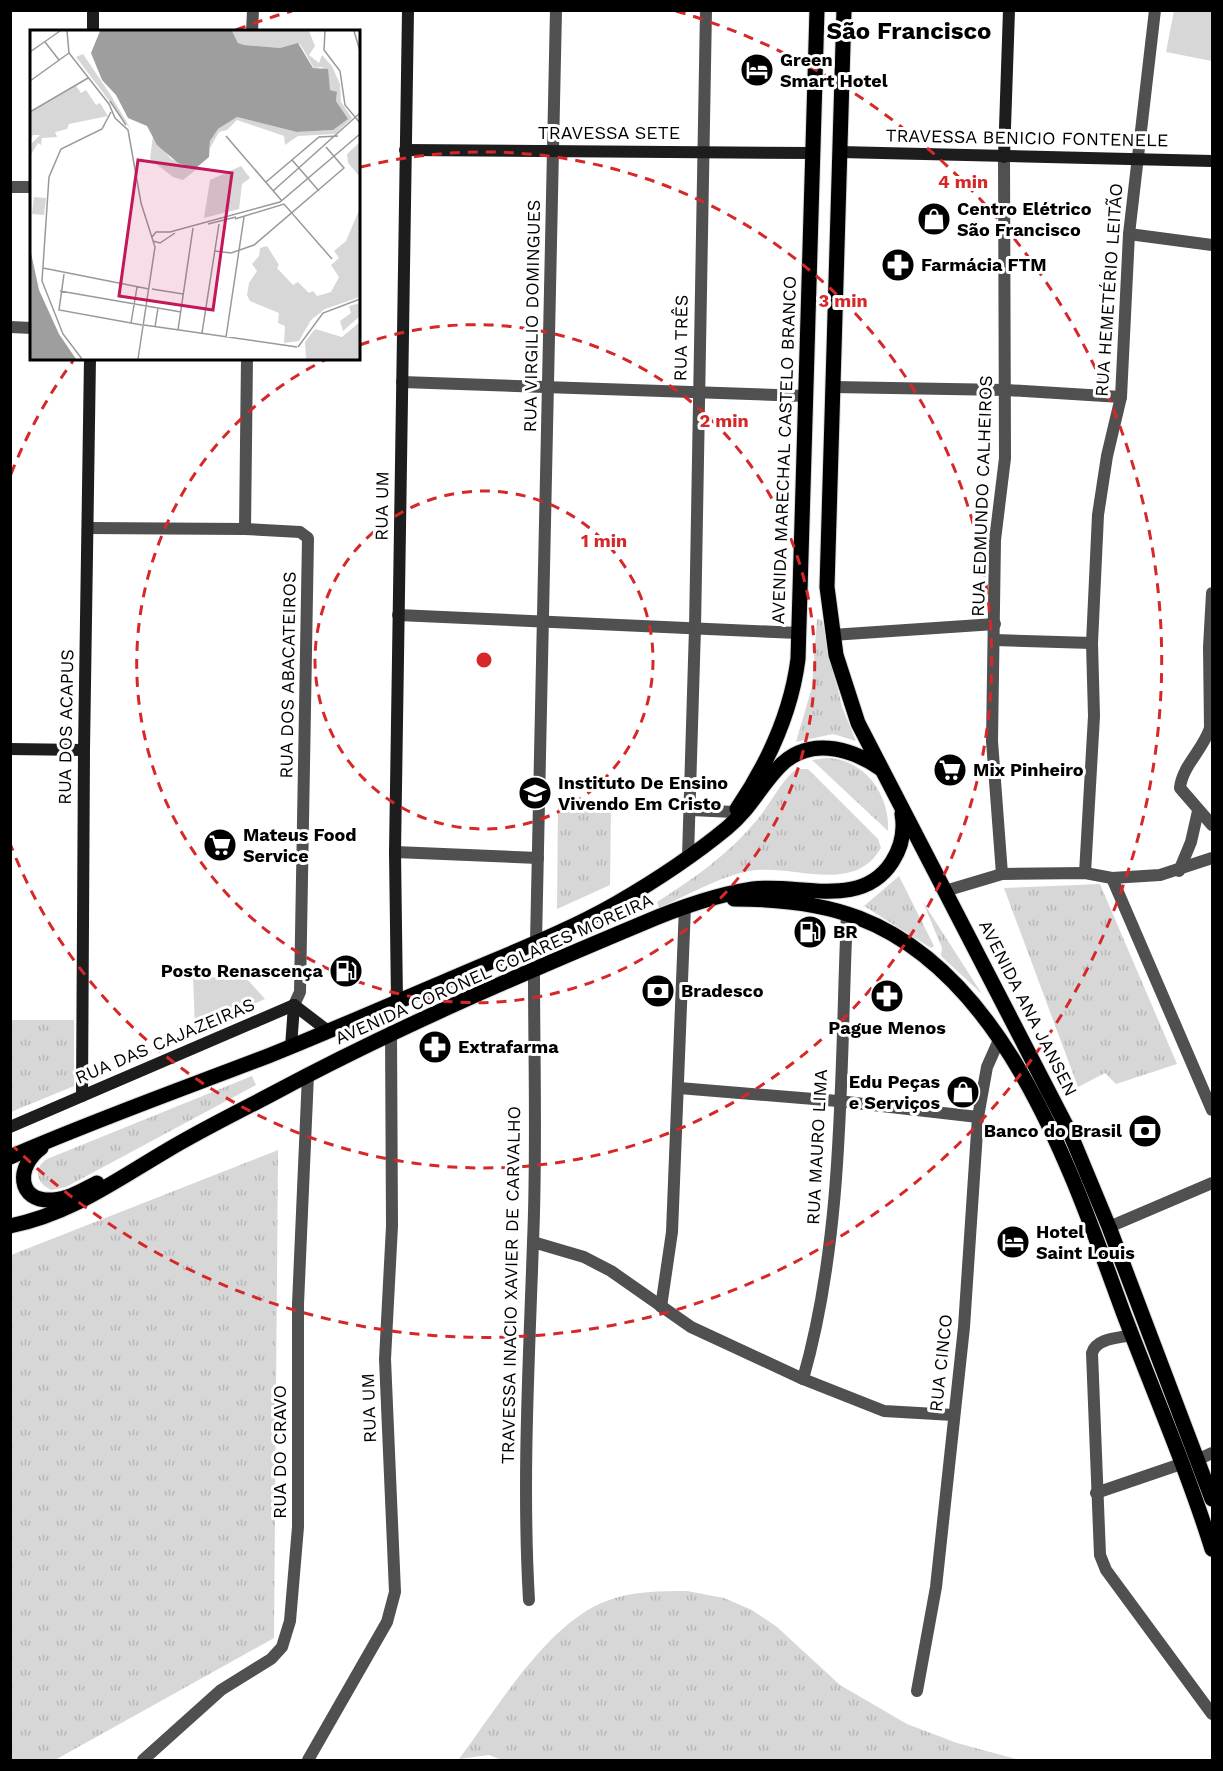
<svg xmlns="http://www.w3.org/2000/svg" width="1223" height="1771" font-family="'Work Sans',sans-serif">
  <defs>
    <pattern id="grass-tufts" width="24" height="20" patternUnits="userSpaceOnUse" patternTransform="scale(1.5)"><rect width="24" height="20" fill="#d7d7d7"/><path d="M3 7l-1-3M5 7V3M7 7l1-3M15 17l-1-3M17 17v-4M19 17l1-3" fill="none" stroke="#b7b7b7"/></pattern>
  </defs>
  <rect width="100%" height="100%" fill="#fff"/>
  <g fill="url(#grass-tufts)">
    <polygon points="817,619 822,620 842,707 856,741 833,734 796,742 812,687"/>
    <path d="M827 758C864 759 890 794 888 831L812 760Z"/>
    <path d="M796 769H808L878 839 881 848C853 896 793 863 749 871 718 877 688 895 659 908L657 902C693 879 729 854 757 820 771 803 779 784 796 769Z"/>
    <polygon points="558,802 611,807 610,885 557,909"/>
    <polygon points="899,876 934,946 931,948 864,906"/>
    <polygon points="1100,884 1177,1064 1116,1084 1105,1073 1078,1087 1004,888"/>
    <polygon points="923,902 982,994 941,956 942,948"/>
    <polygon points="11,1020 74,1020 74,1086 11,1112"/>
    <path d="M252 1076 256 1085 66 1187 52 1190C37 1185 32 1168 47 1159Z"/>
    <polygon points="278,1150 274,1638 55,1760 11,1760 11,1255"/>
    <path d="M687 1591 724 1598 752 1610 777 1627 840 1685 907 1724 957 1743 1020 1760H502L489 1755 459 1759C497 1709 548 1621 609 1600 634 1591 661 1591 687 1591Z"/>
  </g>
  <g fill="#d7d7d7">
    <polygon points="1174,11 1212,11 1212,61 1166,52"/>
    <polygon points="193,976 247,979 265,999 195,1029"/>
  </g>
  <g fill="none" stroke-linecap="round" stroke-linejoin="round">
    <g stroke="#dbdbdb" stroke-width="17">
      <g id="primary">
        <polyline points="844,10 827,587 836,655 858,723 1070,1133 1109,1227 1212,1499"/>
        <path d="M737 809C768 763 791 714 798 659L817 10"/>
        <path d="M734 899C775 899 820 903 859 918 1008 975 1073 1176 1123 1312 1153 1391 1187 1469 1212 1549"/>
        <path d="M41 1148C16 1166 16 1202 53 1200 69 1199 83 1190 97 1183"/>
        <path d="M10 1157C95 1120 182 1089 268 1056 328 1032 387 1006 446 981 503 956 563 934 617 903 655 881 693 856 727 828 750 809 759 788 778 768 807 736 850 747 881 769"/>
        <path d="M10 1226C70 1214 115 1181 166 1151 201 1130 238 1112 274 1093 393 1029 517 976 641 924 678 908 714 895 753 889 799 883 861 910 892 862 901 848 905 831 902 814"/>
      </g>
    </g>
    <g stroke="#505050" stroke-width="12">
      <polyline points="252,32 253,10"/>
      <polyline points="10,187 32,187"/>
      <polyline points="1129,234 1212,245"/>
      <polyline points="10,327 32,328"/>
      <polyline points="402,382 805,396"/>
      <polyline points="833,387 1006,390 1121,397"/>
      <polyline points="88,528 245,529 300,532 308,538 300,992 294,1005"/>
      <polyline points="245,529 247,358"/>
      <path d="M1212 593 1209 647 1210 728C1203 750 1182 766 1180 788L1212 825"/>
      <polyline points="398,615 798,633"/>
      <polyline points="832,635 995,624"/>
      <polyline points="995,640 1092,643"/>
      <polyline points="691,810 734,812"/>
      <polyline points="395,852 538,858"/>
      <polyline points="688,857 695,628 706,10"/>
      <polyline points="1179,871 1191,842 1198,811"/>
      <polyline points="1085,873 1094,716 1092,643 1098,515 1107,456 1121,397 1129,234 1155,10"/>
      <polyline points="1002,874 992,741 995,540 1005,458 1004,157"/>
      <polyline points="1112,878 1212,1110"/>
      <polyline points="945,891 1002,874 1085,873 1112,878 1160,875 1212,858"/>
      <polyline points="536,942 556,10"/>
      <polyline points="679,1088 838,1101 978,1117"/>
      <polyline points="1109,1227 1212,1183"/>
      <polyline points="533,1242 584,1257 611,1271 691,1327 803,1379 884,1411 953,1415"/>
      <polyline points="661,1307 672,1232 685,906"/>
      <path d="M1132 1335C1119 1338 1096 1338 1092 1353L1100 1555 1106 1570 1212 1714"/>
      <path d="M803 1379C845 1233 840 1065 847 914"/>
      <polyline points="1197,1460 1212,1453"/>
      <polyline points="1096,1493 1181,1464"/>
      <path d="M529 1600C522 1481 529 1362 533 1242 537 1152 534 1061 534 970"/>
      <polyline points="917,1691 936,1587 964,1327 978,1117 987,1067 999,1040"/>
      <polyline points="143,1760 221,1690 271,1659 282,1647 290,1621 298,1527 298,1304 308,1075"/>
      <polyline points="308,1760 387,1622 395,1592 385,1359 392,1226 391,1032"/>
    </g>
    <g stroke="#1d1d1d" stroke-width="12">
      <polyline points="93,32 93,10"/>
      <polyline points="405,150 812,153"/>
      <polyline points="840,152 1212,161"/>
      <polyline points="1004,157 1009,10"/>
      <polyline points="10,749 84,750"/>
      <polyline points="397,1001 395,852 408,10"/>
      <polyline points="294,1005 328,1031"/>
      <polyline points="291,1047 294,1005"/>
      <polyline points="82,1096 84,750 90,358"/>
      <polyline points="10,1127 294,1005"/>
    </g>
    <use href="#primary" stroke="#000" stroke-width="15"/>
  </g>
  <g fill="none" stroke="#d62828" stroke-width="3" stroke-dasharray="10 8">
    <circle cx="484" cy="660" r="169"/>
    <path d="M360 345A339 339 0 1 1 327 359"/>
    <path d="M11 474A508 508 0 0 1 73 361M361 167A508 508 0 1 1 11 846"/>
    <path d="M236 30A677 677 0 0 1 292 11M676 11A677 677 0 1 1 14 1147"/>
  </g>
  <defs>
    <g id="hotel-disc" transform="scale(1.725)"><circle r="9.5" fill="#000" stroke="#fff"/><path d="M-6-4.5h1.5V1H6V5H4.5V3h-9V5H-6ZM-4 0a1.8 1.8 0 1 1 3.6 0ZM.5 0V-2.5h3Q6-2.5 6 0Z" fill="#fff"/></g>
    <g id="shop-disc" transform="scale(1.725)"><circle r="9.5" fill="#000" stroke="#fff"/><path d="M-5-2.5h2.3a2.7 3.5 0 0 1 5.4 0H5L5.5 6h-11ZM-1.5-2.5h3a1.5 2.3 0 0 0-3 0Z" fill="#fff"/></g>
    <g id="pharmacy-disc" transform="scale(1.725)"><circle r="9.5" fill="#000" stroke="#fff"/><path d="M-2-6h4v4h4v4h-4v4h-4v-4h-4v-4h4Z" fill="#fff"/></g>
    <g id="supermarket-disc" transform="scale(1.725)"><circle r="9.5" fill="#000" stroke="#fff"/><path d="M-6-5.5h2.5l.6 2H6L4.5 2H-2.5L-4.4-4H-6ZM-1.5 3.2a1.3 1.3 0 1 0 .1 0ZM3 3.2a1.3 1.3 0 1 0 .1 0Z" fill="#fff"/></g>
    <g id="school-disc" transform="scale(1.725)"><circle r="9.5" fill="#000" stroke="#fff"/><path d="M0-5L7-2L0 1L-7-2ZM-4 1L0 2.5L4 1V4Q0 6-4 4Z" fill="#fff"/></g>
    <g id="fuel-disc" transform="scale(1.725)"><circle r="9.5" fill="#000" stroke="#fff"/><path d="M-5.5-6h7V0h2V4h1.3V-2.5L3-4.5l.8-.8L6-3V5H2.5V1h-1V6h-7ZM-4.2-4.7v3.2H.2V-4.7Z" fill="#fff"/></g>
    <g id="bank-disc" transform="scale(1.725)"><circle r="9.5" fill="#000" stroke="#fff"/><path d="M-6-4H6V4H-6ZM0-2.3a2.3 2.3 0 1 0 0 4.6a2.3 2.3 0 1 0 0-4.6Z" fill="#fff"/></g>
  </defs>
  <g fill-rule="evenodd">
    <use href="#hotel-disc" x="757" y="70"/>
    <use href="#shop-disc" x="934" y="219"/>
    <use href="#pharmacy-disc" x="898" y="265"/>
    <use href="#supermarket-disc" x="950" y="770"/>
    <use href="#school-disc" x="535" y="793"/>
    <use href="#supermarket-disc" x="220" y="845"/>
    <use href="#fuel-disc" x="810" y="932"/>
    <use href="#fuel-disc" x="346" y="971"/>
    <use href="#bank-disc" x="658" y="991"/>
    <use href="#pharmacy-disc" x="887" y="996"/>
    <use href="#pharmacy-disc" x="435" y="1047"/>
    <use href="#shop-disc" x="963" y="1092"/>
    <use href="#bank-disc" x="1145" y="1131"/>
    <use href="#hotel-disc" x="1013" y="1242"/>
  </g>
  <g text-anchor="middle" stroke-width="6" stroke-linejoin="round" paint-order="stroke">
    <g font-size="18" font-weight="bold" fill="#000" stroke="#fff" text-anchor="start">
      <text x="780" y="66">Green<tspan x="780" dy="21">Smart Hotel</tspan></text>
      <text x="957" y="215">Centro Elétrico<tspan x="957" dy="21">São Francisco</tspan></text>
      <text x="921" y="271">Farmácia FTM</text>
      <text x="973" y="776">Mix Pinheiro</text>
      <text x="558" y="789">Instituto De Ensino<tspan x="558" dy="21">Vivendo Em Cristo</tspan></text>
      <text x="243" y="841">Mateus Food<tspan x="243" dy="21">Service</tspan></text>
      <text x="833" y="938">BR</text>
      <text x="323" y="977" text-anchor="end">Posto Renascença</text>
      <text x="681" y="997">Bradesco</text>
      <text x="887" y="1034" text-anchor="middle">Pague Menos</text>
      <text x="458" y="1053">Extrafarma</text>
      <text x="940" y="1088" text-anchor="end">Edu Peças<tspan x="940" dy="21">e Serviços</tspan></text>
      <text x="1122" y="1137" text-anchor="end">Banco do Brasil</text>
      <text x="1036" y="1238">Hotel<tspan x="1036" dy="21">Saint Louis</tspan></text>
    </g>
    <g font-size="18" fill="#000" stroke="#fff">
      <text x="609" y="139">TRAVESSA SETE</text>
      <text transform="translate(1027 138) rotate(1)" y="6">TRAVESSA BENICIO FONTENELE</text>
      <text transform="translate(1109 290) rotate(-86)" y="6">RUA HEMETÉRIO LEITÃO</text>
      <text transform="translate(532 316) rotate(-89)" y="6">RUA VIRGILIO DOMINGUES</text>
      <text transform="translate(681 338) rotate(-89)" y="6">RUA TRÊS</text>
      <text transform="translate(784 450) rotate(-88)" y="6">AVENIDA MARECHAL CASTELO BRANCO</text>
      <text transform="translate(982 496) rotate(-88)" y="6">RUA EDMUNDO CALHEIROS</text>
      <text transform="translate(382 506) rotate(-89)" y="6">RUA UM</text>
      <text transform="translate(288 675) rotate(-89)" y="6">RUA DOS ABACATEIROS</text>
      <text transform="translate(66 727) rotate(-89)" y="6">RUA DOS ACAPUS</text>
      <text transform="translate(494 969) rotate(-24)" y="6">AVENIDA CORONEL COLARES MOREIRA</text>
      <text transform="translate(1028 1008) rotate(63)" y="6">AVENIDA ANA JANSEN</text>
      <text transform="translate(165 1041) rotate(-23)" y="6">RUA DAS CAJAZEIRAS</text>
      <text transform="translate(817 1147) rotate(-87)" y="6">RUA MAURO LIMA</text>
      <text transform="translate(511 1285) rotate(-89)" y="6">TRAVESSA INACIO XAVIER DE CARVALHO</text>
      <text transform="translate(941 1363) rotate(-84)" y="6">RUA CINCO</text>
      <text transform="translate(369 1408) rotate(-92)" y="6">RUA UM</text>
      <text transform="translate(280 1452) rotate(-90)" y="6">RUA DO CRAVO</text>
    </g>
    <g font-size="24" font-weight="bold" fill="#000" stroke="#fff">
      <text x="909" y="39">São Francisco</text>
    </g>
  </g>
  <g transform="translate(30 30)">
    <rect width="330" height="330" fill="#fff"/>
    <path d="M123 106 141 129 167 139 153 150 143 147 120 129ZM211 136 220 148 212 154 209 179 174 188 180 150ZM330 273V286L313 301 310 291 321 283 319 276Z" fill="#d7d7d7"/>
    <path d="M202 1H279L285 16 279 25 289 33 292 25 302 36 310 54 311 72 322 88 305 104 268 106 255 115 254 106 207 90 197 100 189 102 180 118V111L188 99 207 87 268 102 303 100 313 82 306 71 307 63 300 60 297 43 292 37 284 38 270 14 250 18 214 15 208 13Z" fill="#d7d7d7"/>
    <path d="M46 56 51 63 56 60 66 75 70 73 78 86 39 94 37 99 25 102 27 107 12 108 11 115 8 113 0 126 2 113 10 105H3L0 112V83ZM330 112V147L318 133 317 124ZM330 178V267L295 279 281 290 269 311 254 313 255 296 248 293 249 283 220 271 217 265 219 253 227 241 222 234 229 226 230 218 237 216 249 235 247 238 263 255 268 252 279 263 283 261 287 266 301 262 309 247 301 235 309 228 304 221 316 211ZM330 292V329H276L275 312 285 299 312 307Z" fill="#d7d7d7"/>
    <path d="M53 24 80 64 102 101 46 27Z" fill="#d7d7d7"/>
    <path d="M4 167 16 168 14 185 2 184Z" fill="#d7d7d7"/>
    <path d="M70 1H202L208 13 214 15 250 18 268 13 283 38 298 39 300 60 307 62 306 71 318 89 303 100 267 102 207 87 188 99 180 111 179 127 166 138 148 133 127 115 117 96 98 88 86 65 72 50 61 23ZM0 218 9 260 29 304 46 329H0Z" fill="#9e9e9e"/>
    <path fill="none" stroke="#999" stroke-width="1.5" d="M37 1 39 23 79 74 85 88 98 100 111 173 125 217 108 329M295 1 294 20 310 41 315 75 330 93M324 1 330 21M15 12 29 30M0 22 30 1M0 51 39 23M80 71 96 95M0 82 58 48M196 106 252 171M262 130 289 161M236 152 289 107 308 106M243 161 330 83M205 189 254 174 302 229M178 194 206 187M122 207 126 202H140L250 172 330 104M123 211 130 213 145 203M185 221 201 223 224 215 314 138 296 117M13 238 119 259M34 244 29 280 112 295M122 259 153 264M30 261 151 282M101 293 107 257M114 295 267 317M125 297 128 278M148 300 163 198M172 303 189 194M196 307 214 187M268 317 293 283 330 269M52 329 33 304 12 251 19 147 31 119 72 99 81 82"/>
    <path fill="#c2185b" fill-opacity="0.15" stroke="#c2185b" stroke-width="3" d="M108 130 202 143 183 280 89 266Z"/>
    <rect width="330" height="330" fill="none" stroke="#000" stroke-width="3"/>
  </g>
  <circle cx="484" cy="660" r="9" fill="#d62828" stroke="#fff" stroke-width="3"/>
  <g font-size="18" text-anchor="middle" font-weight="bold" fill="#d62828" stroke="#fff" stroke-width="6" stroke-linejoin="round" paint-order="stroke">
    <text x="963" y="188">4 min</text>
    <text x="843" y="307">3 min</text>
    <text x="724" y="427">2 min</text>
    <text x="604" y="547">1 min</text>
  </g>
  <rect width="1223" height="1771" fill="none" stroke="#000000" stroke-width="24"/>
</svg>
